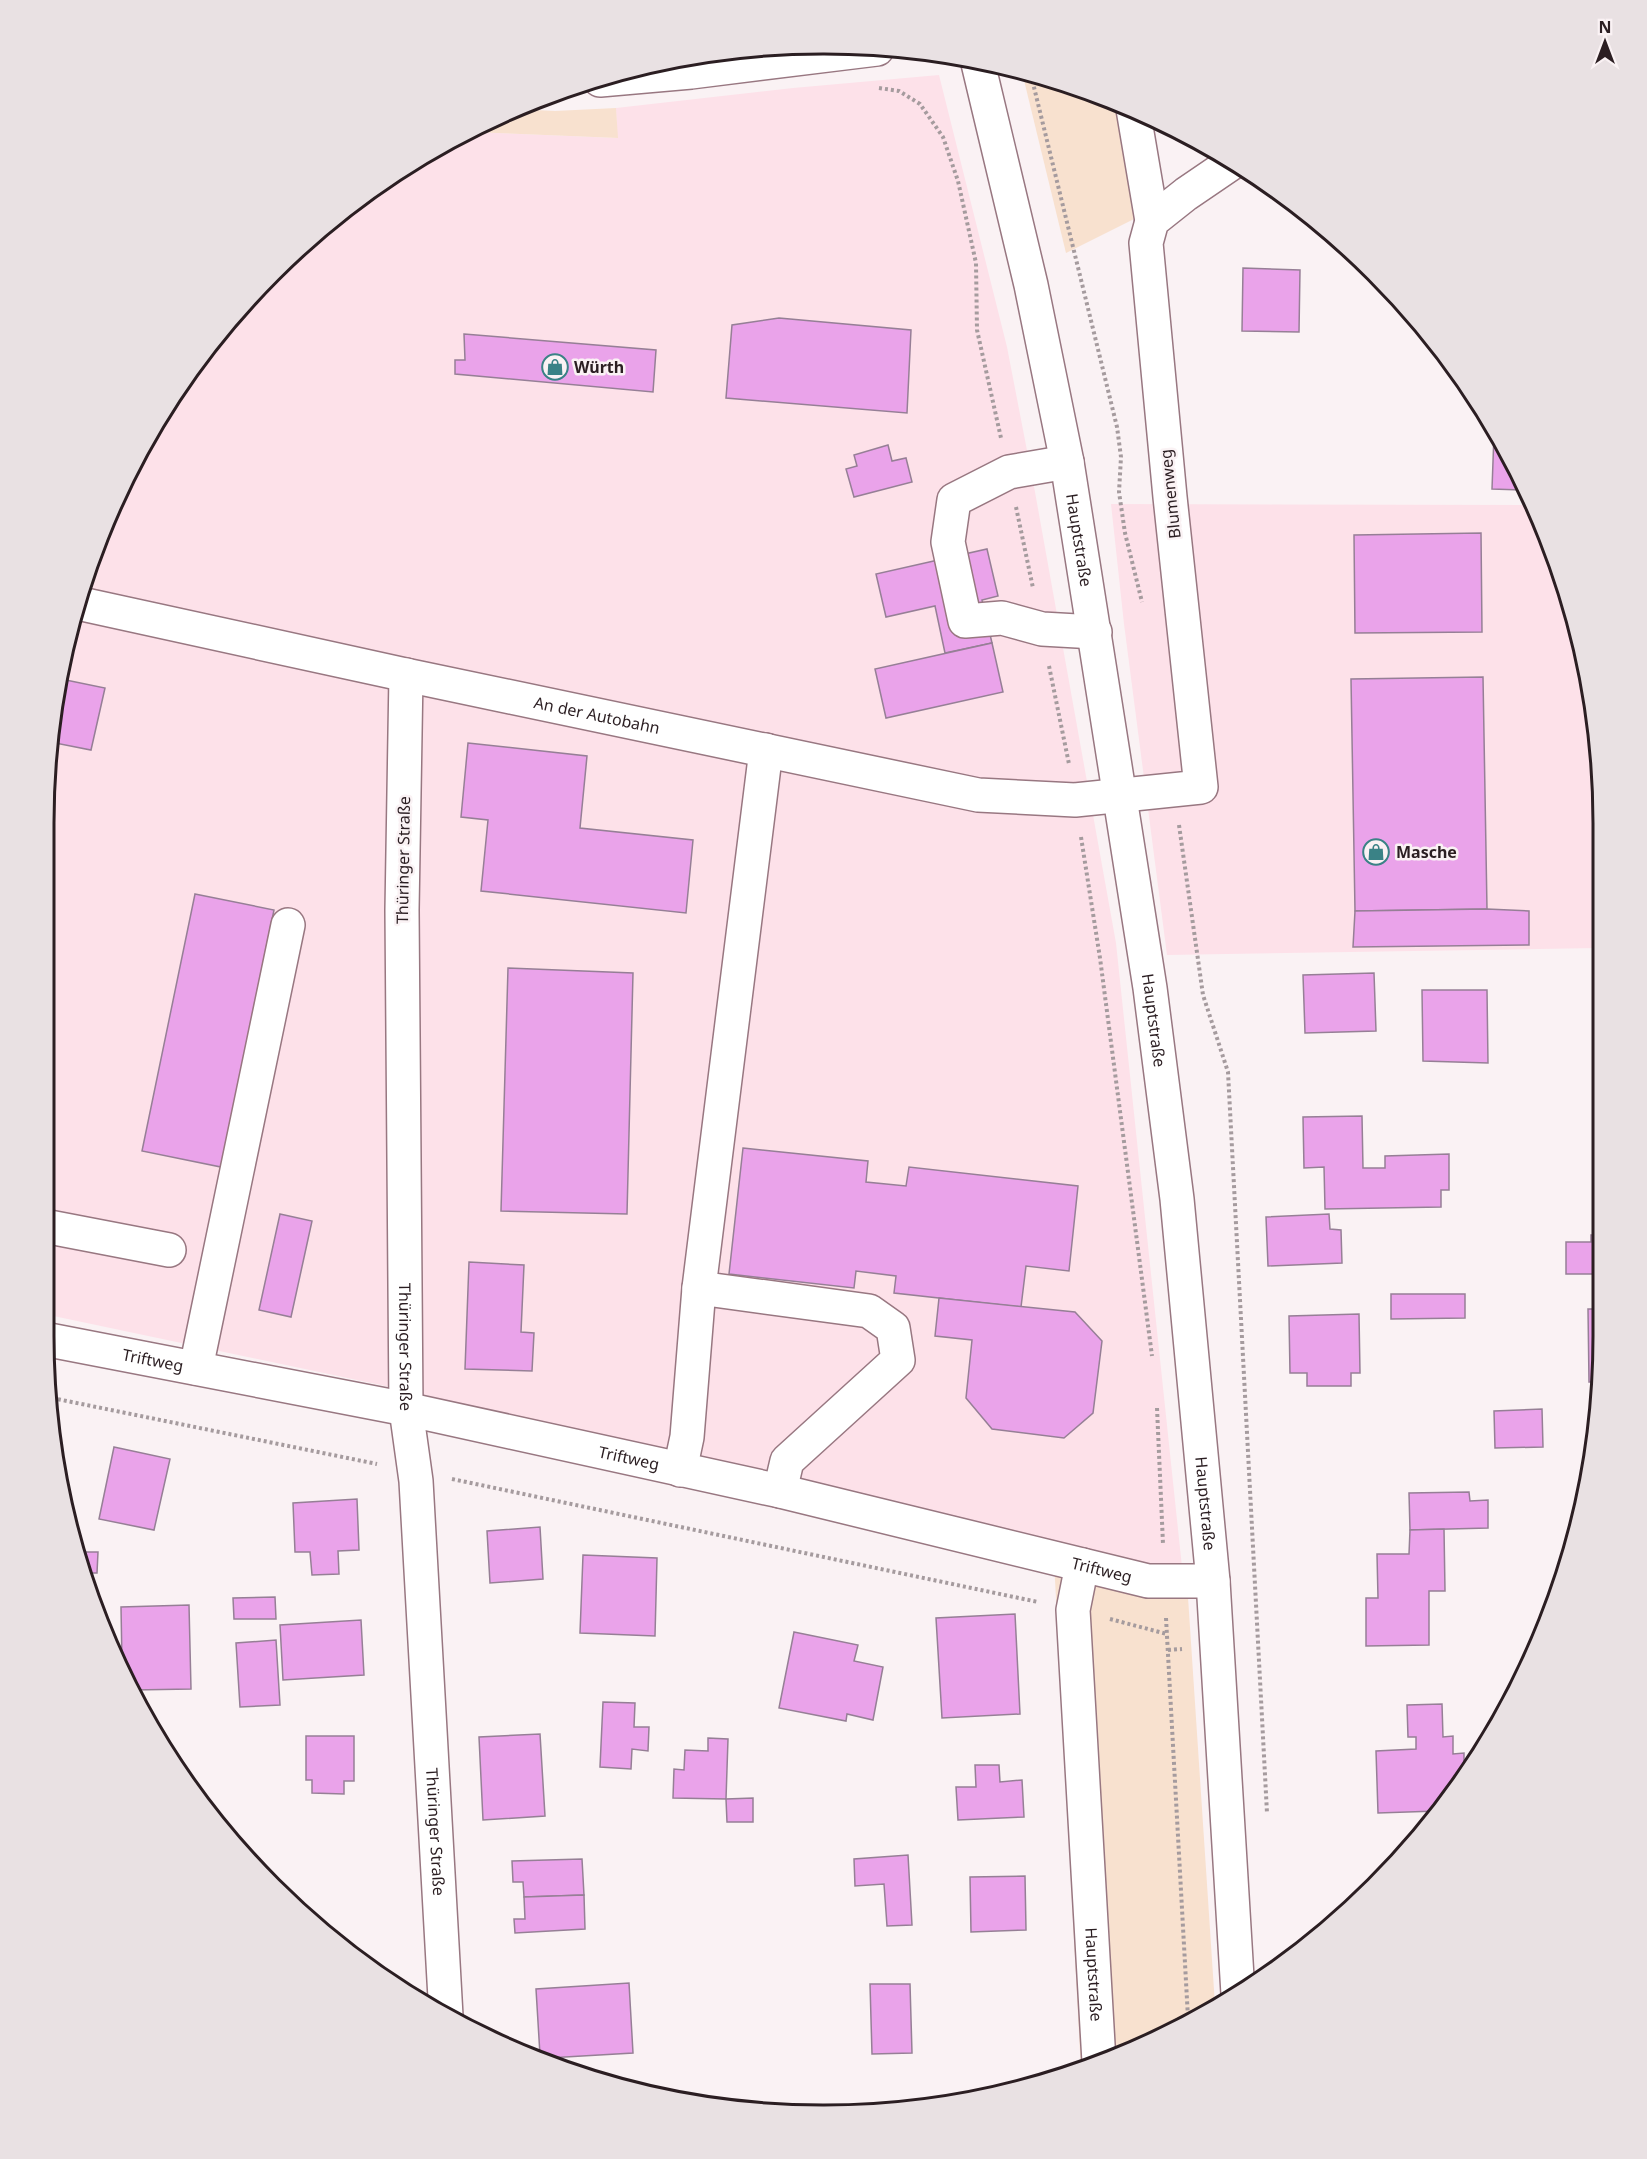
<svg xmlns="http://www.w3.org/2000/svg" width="1647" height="2159" font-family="'Noto Sans',sans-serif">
  <rect width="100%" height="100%" fill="#faf2f4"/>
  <g fill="#fde1e9">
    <polygon points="939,75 1007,347 1035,492 1116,943 1182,1567 1148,1566 395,1388 44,1314 45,773 70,621 124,478 204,349 309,237 390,175 471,132 617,138 616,108 793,88"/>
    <polygon points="1111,504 1529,505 1562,572 1597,722 1597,948 1167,955 1124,624"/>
  </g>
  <g fill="#f8e1cf">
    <polygon points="1022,72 1122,103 1158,207 1066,253"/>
    <polygon points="616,108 618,138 471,132 514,109 555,111"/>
    <polygon points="1053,1542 1148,1566 1186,1567 1215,2005 1081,2071"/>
  </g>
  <g fill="#eaa3ea" stroke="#967f96" stroke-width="1.5">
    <polygon points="1243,268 1300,270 1299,332 1242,331"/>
    <polygon points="779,318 911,330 907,413 726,398 732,325"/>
    <polygon points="464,334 656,350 653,392 455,374 455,360 465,360"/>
    <polygon points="1494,434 1521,490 1492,489"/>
    <polygon points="888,445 892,461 906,458 912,482 854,497 846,469 857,466 854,455"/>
    <polygon points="1481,533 1482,632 1355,633 1354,535"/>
    <polygon points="987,549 998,596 982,600 992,643 945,653 935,606 886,617 876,574"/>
    <polygon points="992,643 1003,692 886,718 875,669"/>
    <polygon points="1483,677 1487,909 1355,911 1351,679"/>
    <polygon points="61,679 105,688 91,750 50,742"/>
    <polygon points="468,743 587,756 580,828 693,840 686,913 481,891 488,820 461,817"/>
    <polygon points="195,894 274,910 221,1167 142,1151"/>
    <polygon points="1487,909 1529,911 1529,945 1353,947 1355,911"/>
    <polygon points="508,968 633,973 627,1214 501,1211"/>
    <polygon points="1374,973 1376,1031 1305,1033 1303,975"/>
    <polygon points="1422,990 1487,990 1488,1063 1423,1061"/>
    <polygon points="1362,1116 1363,1168 1385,1168 1385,1156 1449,1154 1449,1190 1441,1190 1441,1207 1325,1209 1324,1167 1304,1168 1303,1117"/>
    <polygon points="743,1148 868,1161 866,1182 906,1186 909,1167 1078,1186 1069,1271 1026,1266 1021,1307 894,1293 896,1276 856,1271 854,1288 729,1274"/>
    <polygon points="280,1214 312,1221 291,1317 259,1310"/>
    <polygon points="1329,1214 1330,1229 1341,1230 1342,1263 1268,1266 1266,1217"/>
    <polygon points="1591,1235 1597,1235 1597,1274 1566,1274 1566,1242 1591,1242"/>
    <polygon points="469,1262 524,1265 521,1332 534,1333 532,1371 465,1369"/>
    <polygon points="1391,1294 1465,1294 1465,1318 1391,1319"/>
    <polygon points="939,1298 1075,1312 1102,1341 1093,1413 1064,1438 992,1429 966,1398 972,1340 935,1336"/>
    <polygon points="1588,1309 1597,1309 1597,1382 1589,1382"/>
    <polygon points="1359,1314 1360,1373 1351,1373 1351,1386 1307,1386 1307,1373 1290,1373 1289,1316"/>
    <polygon points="1542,1409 1543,1447 1495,1448 1494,1411"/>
    <polygon points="114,1447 170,1459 154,1530 99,1519"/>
    <polygon points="1469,1492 1470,1501 1488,1500 1488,1528 1410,1530 1409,1493"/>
    <polygon points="357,1499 359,1550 338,1551 339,1574 312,1575 310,1552 295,1552 293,1503"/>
    <polygon points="540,1527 543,1579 490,1583 487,1531"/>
    <polygon points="1444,1529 1445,1591 1429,1591 1429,1645 1366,1646 1366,1598 1378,1598 1377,1554 1409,1554 1410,1530"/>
    <polygon points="85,1552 98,1552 97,1573 85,1573"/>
    <polygon points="583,1555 657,1558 655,1636 580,1633"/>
    <polygon points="275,1597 276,1619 234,1619 233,1598"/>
    <polygon points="189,1605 191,1689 133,1690 122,1663 121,1607"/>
    <polygon points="1015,1614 1020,1714 942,1718 936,1618"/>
    <polygon points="361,1620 364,1675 283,1680 280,1625"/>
    <polygon points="794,1632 858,1645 854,1661 883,1667 873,1720 847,1714 846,1721 779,1708"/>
    <polygon points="276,1640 280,1705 240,1707 236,1643"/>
    <polygon points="603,1702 635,1703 634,1727 649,1727 648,1751 632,1749 631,1769 600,1767"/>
    <polygon points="1442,1704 1443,1737 1453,1736 1453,1754 1464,1753 1464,1778 1437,1811 1378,1813 1376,1751 1416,1749 1416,1737 1408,1737 1407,1705"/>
    <polygon points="153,1732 164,1732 164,1746"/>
    <polygon points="540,1734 545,1816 483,1820 479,1737"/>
    <polygon points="306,1736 354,1736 354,1781 344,1781 344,1794 312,1793 312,1780 306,1780"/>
    <polygon points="708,1738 728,1739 726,1799 673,1798 674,1769 684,1770 685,1750 708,1751"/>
    <polygon points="975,1765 999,1765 1000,1782 1022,1780 1024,1817 958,1820 956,1787 976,1787"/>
    <polygon points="753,1798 753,1822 727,1822 726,1799"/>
    <polygon points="908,1855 912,1925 887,1926 884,1884 855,1886 854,1859"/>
    <polygon points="582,1859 584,1895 524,1897 523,1882 513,1882 512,1861"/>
    <polygon points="1025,1876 1026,1930 971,1932 970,1877"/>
    <polygon points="584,1895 585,1929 515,1933 514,1919 525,1919 524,1897"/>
    <polygon points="629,1983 633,2053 548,2058 540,2055 536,1989"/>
    <polygon points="870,1984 910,1984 912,2053 872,2054"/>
  </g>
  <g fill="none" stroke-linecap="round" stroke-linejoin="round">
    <g stroke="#987781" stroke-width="36">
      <g id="minor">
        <polyline points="1133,109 1152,221"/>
        <polyline points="1067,462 1009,472 954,500 948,542 965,621 1002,618 1042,629 1095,632"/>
        <path id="s1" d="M77 603 406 675 978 795 1075 800 1201 787 1170 497 1146 243 1152 221 1186 194 1233 162"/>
        <path id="s2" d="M406 675 402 910 406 1409 416 1481 446 2016"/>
        <polyline points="766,750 699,1288 869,1311 893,1328 898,1360 787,1461 780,1491"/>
        <polyline points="44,1226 169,1250"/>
        <path id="s3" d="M44 1339 406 1409 780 1491 1148 1581H1213"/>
        <polyline points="196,1368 288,925"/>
        <polyline points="680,1470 687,1437 699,1288"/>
        <path id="s4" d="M1082 1565 1073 1610 1099 2062"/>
      </g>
    </g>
    <g stroke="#987781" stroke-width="36">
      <g id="major">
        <path id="s5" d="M977 59 1031 285 1067 462 1150 988 1177 1199 1213 1581 1238 1994"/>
      </g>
    </g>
    <g stroke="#987781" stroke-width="36">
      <polyline id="highway" points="600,80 691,72 877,49"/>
    </g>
    <g stroke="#a59b9e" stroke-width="4" stroke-dasharray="3 3" stroke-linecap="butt">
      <polyline points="1031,75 1117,427 1121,457 1119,492 1125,533 1142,602"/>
      <polyline points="879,88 899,91 920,104 943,137 958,181 976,263 977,330 1001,438"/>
      <polyline points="1016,507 1033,588"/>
      <polyline points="1049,666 1069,764"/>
      <polyline points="1179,825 1203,995 1228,1072 1267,1813"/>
      <polyline points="1081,837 1100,958 1152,1356"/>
      <polyline points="52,1398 377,1464"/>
      <polyline points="1157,1408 1163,1544"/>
      <polyline points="452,1479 1038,1602"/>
      <polyline points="1166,1618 1188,2018"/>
      <polyline points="1110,1619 1167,1634"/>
      <polyline points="1168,1650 1182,1649"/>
    </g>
    <use href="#minor" stroke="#fff" stroke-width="33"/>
    <use href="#major" stroke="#fff" stroke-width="33"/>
    <use href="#highway" stroke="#fff" stroke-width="33"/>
  </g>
  <defs>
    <g id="shop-ring" transform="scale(1.35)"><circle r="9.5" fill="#faf2f4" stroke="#3a8286" stroke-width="1.5"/><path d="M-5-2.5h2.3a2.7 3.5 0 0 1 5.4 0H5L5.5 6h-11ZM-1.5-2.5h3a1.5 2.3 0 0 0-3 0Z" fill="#3a8286"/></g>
  </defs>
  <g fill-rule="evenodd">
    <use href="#shop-ring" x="555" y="367"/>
    <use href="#shop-ring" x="1376" y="852"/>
  </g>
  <g text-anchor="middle" stroke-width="5" stroke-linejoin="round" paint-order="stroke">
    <g font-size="16" font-weight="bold" fill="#2b1e22" stroke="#faf2f4" text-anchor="start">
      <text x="574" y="373">Würth</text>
      <text x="1396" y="858">Masche</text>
    </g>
    <g font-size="16" fill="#2b1e22" stroke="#faf2f4">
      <text transform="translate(1170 494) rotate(-96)" y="6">Blumenweg</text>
      <text dy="6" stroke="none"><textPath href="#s5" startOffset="492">Hauptstraße</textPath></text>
      <text dy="6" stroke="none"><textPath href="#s1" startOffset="532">An der Autobahn</textPath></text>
      <text transform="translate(403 860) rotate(-89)" y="6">Thüringer Straße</text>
      <text dy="6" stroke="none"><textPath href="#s5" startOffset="978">Hauptstraße</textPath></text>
      <text dy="6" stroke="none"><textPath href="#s2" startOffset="672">Thüringer Straße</textPath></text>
      <text dy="6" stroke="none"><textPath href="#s3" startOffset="111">Triftweg</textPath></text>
      <text dy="6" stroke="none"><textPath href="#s3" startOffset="597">Triftweg</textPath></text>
      <text dy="6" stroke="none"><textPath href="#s5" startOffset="1464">Hauptstraße</textPath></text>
      <text dy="6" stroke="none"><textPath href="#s3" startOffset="1083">Triftweg</textPath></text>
      <text dy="6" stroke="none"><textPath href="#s2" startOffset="1158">Thüringer Straße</textPath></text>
      <text dy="6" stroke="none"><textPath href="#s4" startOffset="411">Hauptstraße</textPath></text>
    </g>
  </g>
  <path d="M0 0H1647V2159H0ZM823 54H824A769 769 0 0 1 1593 823V1336A769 769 0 0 1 824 2105H823A769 769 0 0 1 54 1336V823A769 769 0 0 1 823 54Z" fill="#e9e1e3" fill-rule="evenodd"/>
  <path fill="none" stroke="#2b1e22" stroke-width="3" d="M823 54H824A769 769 0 0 1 1593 823V1336A769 769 0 0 1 824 2105H823A769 769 0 0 1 54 1336V823A769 769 0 0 1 823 54Z"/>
  <g transform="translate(1605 42)" stroke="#faf2f4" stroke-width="4.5" paint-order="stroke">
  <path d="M0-4.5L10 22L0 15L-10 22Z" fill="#2b1e22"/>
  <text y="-9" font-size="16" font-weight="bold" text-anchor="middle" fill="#2b1e22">N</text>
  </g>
</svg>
